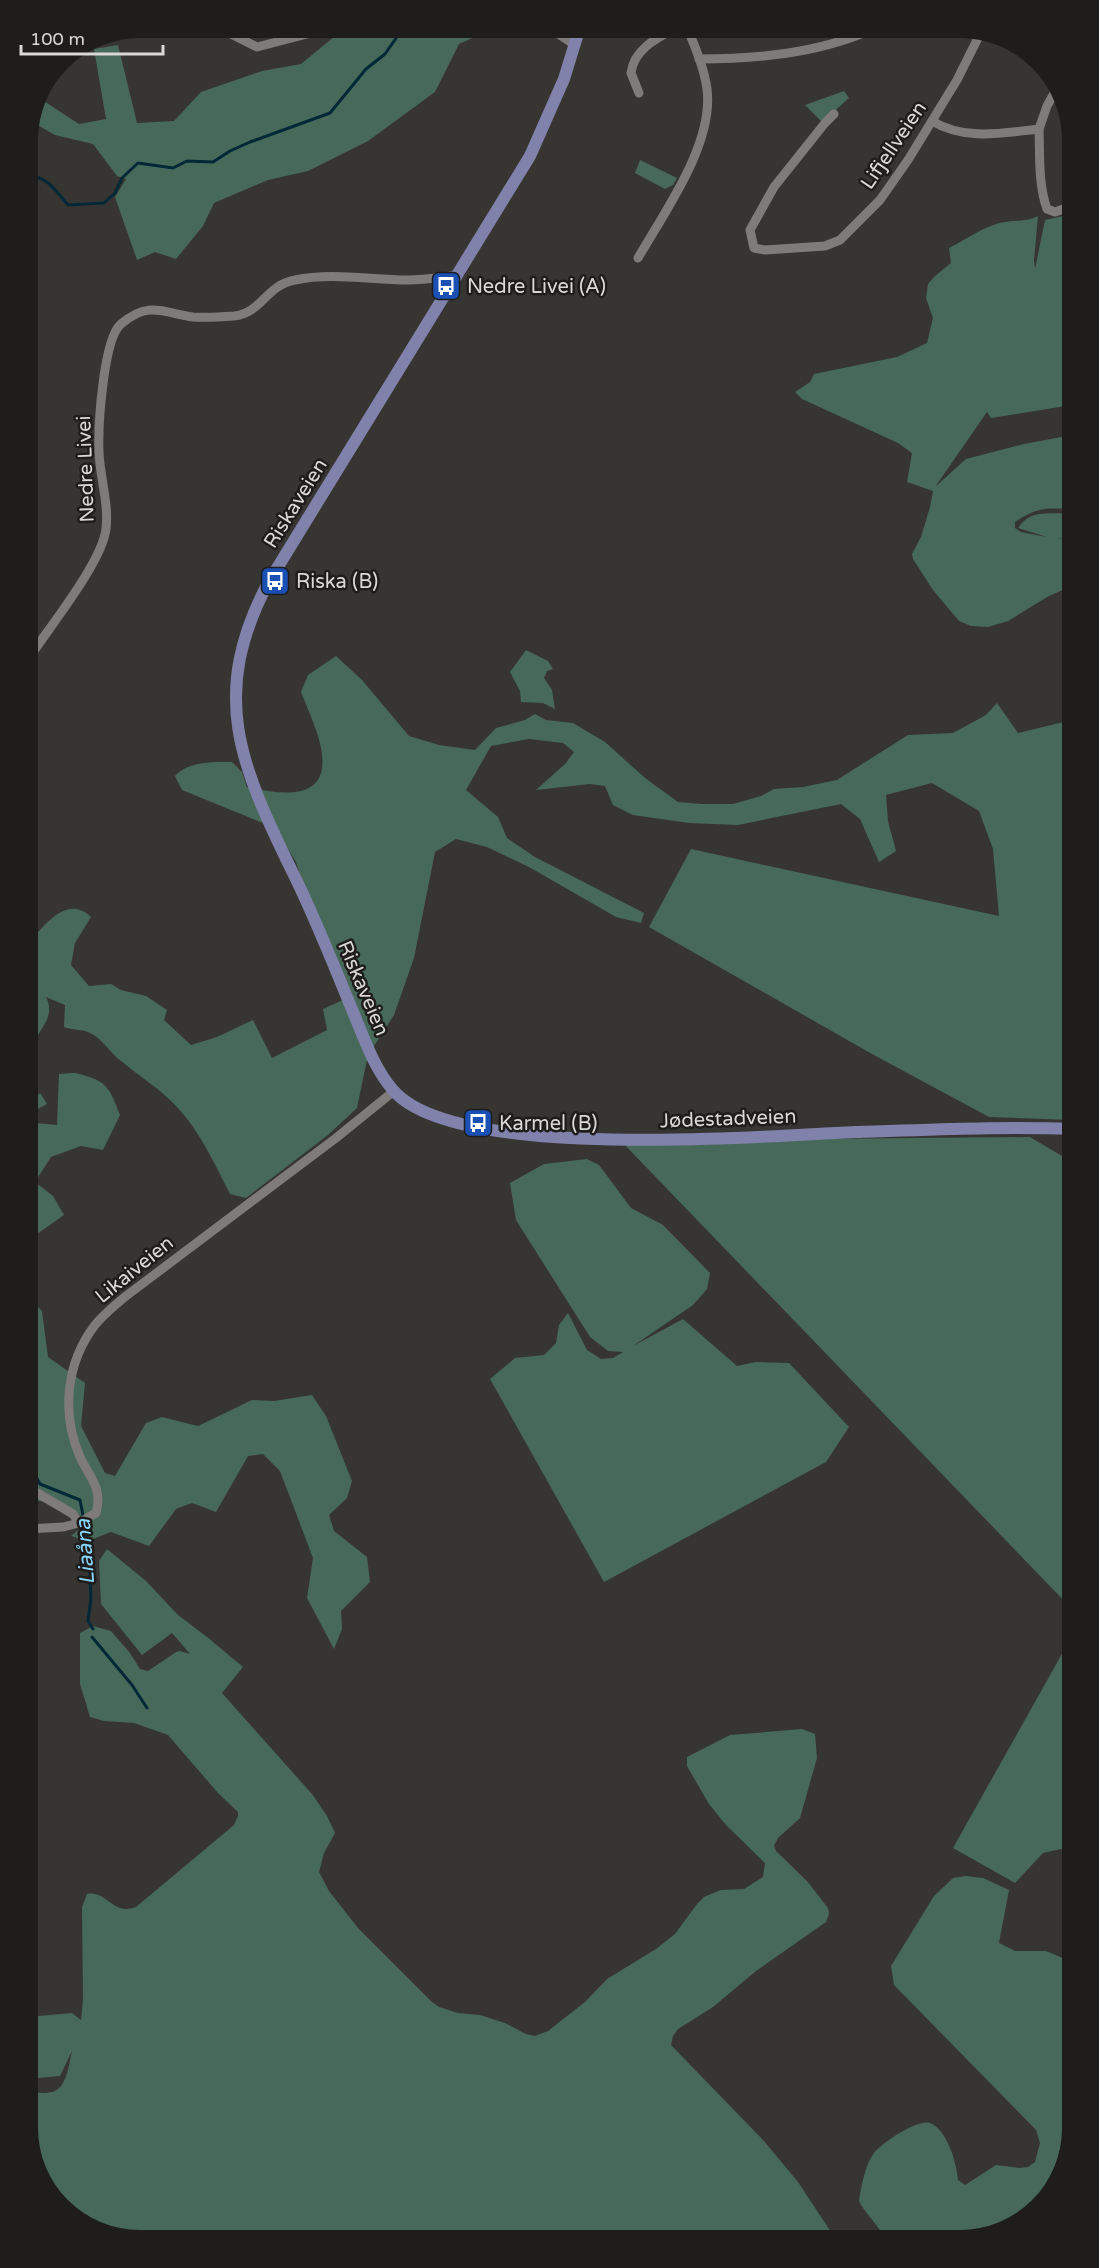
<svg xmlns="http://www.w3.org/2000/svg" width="1099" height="2268" font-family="'Varela Round',sans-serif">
  <rect width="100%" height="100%" fill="#373532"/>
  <g fill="#476959">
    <polygon points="346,27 497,27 459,44 435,92 368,141 308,171 268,180 214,203 203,226 176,259 155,252 137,260 115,197 126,179 117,176 93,144 55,135 32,122 42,100 79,124 106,119 94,49 118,45 137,123 174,121 201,92 262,71 301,64"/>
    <polygon points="844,91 849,98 822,122 805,105"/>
    <polygon points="640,160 677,178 673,185 665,189 635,173"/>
    <path d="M1072 214V405L991 418 987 412 935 487 966 459 1024 444 1072 435V510C1047 507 1036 508 1015 522V528L1021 532 1047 537 1018 528C1032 507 1051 516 1072 512V537L1058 539H1072V586L1049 596 1008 621 988 627 971 626 959 621 933 590 913 559 912 554 921 537 930 507 933 491 907 482 912 453 898 443 802 399 795 392 810 382 814 374 897 357 927 343 933 318 926 298 928 284 935 276 951 263 949 248C965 240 980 229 996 224 1011 219 1025 223 1038 216L1034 260 1035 269 1045 220Z"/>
    <polygon points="526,650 548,661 553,669 547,671 544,678 552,690 555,709 543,703 521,702 520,691 510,672"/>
    <path d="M336 656 362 680 409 736 439 745 475 750 496 728 525 720 535 714 546 720 573 723 605 742 645 778 678 802 702 804H733L761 796 774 789 803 787 837 780 908 735 953 733 986 715 997 703 1018 733 1072 720V1120L989 1117 872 1054 649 927 691 849 999 916 993 849 979 811 932 783 886 795 888 821 896 851 879 862 860 819 841 804 738 825 689 823 633 815 613 805 605 786 590 784 536 790 565 764 574 752 563 743 529 739 491 746 466 790 498 817 507 838 535 857 644 913 641 923 616 917 529 867 487 847 456 839 435 852 414 958 394 1015 368 1055 357 1108 328 1135 246 1198 230 1194C215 1165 201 1133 178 1108 161 1089 140 1077 121 1061 110 1053 103 1039 90 1033 83 1029 72 1030 64 1027L65 1005 46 997C56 1017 40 1027 33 1045L27 1046V1024L33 1013 28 1012C26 1001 27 989 30 977L27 976V944C44 927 66 893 91 917L75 943 71 965 89 986 111 984 121 990 146 996 167 1010 164 1020 191 1045 217 1037 253 1020 272 1058 327 1030 323 1009 352 996 307 897 296 862 275 828 182 790 175 776C189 761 213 762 232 762L242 772 247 787C278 794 328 803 322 754 320 735 308 710 301 692L308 675Z"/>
    <path d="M75 1073C106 1080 109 1086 120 1115L103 1150 81 1146 51 1157 35 1182 53 1196 64 1215 27 1241V1103L40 1093 47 1104 32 1112 35 1123 57 1125 59 1074Z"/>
    <polygon points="1030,1137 1072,1162 1072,1609 621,1141"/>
    <polygon points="587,1159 599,1165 631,1208 663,1225 710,1273 707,1289 693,1305 633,1346 683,1319 737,1366 756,1362 789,1363 849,1427 826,1462 604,1582 490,1379 515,1358 544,1355 556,1343 559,1325 568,1313 587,1350 601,1359 613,1358 623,1352 608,1351 590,1337 516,1220 510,1183 544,1164"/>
    <path d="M27 1295 42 1311 48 1357 85 1383 81 1426 105 1473 115 1476 146 1423 162 1417 198 1426 252 1400 274 1401 312 1395 326 1416 352 1481 347 1498 329 1515 334 1531 367 1557 370 1582 341 1611 342 1629 334 1649 307 1598 313 1558 280 1471 263 1454 248 1456 216 1512 192 1503 176 1509 149 1546 111 1532 88 1541 71 1536 89 1521C69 1507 51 1502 27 1499Z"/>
    <path d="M107 1549 146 1581 178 1615 207 1637 243 1667 222 1693 312 1794 327 1816 335 1833 324 1853 319 1872 329 1891 358 1928 431 2001 439 2007 458 2013 480 2015 505 2023 526 2034 535 2036 548 2031 585 2002 607 1979 656 1949 675 1934 697 1904 704 1897 721 1890 744 1889 763 1877 765 1863 726 1825 709 1804 687 1766V1757L730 1735 802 1729 815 1734 817 1758 800 1818 778 1838 774 1846 776 1851 807 1881 828 1908 829 1914 826 1922 756 1971 713 2007 678 2029 673 2036 671 2045 764 2141 798 2182 837 2241H133L77 2222 35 2171 27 2128V2092C35 2092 44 2094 52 2092 67 2089 69 2063 72 2051L60 2076 27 2079V2017L72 2013 81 2020 83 2000 82 1907 87 1894C107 1890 112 1916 136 1907L234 1825 238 1816V1812L218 1793 168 1735 134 1723 104 1721 90 1717 80 1684V1633L93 1626 111 1631 130 1653 140 1669 148 1671 176 1652 180 1651 190 1654 172 1633 142 1655 101 1604 99 1561Z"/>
    <polygon points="1072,1636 1072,1848 1070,1847 1043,1853 1015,1883 953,1848"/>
    <path d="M966 1876 983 1878 1009 1890 999 1943 1015 1951H1046L1072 1962V2128L1053 2191 1002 2233 959 2241H885C883 2229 865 2214 859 2201 861 2187 865 2165 874 2153 882 2143 917 2119 930 2123 947 2129 957 2164 958 2180L965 2185 996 2165 1019 2168 1028 2167 1035 2162 1040 2143 1036 2130 894 1985 891 1966 934 1896 953 1878Z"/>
  </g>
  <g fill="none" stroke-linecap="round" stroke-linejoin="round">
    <g stroke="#022838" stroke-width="3">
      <path d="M27 176C49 176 55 191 68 205L104 203 115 193 122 178 138 163 173 168 187 161 213 162 230 151 250 142 330 113 366 69 385 54 399 34 411 27"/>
      <polyline points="27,1469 35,1475 40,1484 80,1500 88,1541 91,1598 88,1621 93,1629"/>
      <polyline points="92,1637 132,1685 147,1708"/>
    </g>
    <g stroke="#7e7b78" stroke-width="9">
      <polyline points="217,27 257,47 334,27"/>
      <polyline points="555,27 560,35 575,45"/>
      <path d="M699 59C750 59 802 55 850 38 859 35 868 32 876 27"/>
      <path d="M639 93 631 73C634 48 659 37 678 27"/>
      <polyline points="834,114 825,123 774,187 750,230 754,248 765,250 825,246 840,240 880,200 908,160 957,80 981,32"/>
      <path d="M932 121C965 141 1002 133 1039 129L1047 106 1057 88"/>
      <path d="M1039 129C1040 155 1038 184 1047 209L1055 212 1072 206"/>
      <path d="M638 258C665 211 714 144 707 89 704 67 695 47 687 27"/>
      <path d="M27 661C47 630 102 563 106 529 109 503 100 478 99 452 98 428 103 339 121 324 149 300 164 313 193 317 207 318 221 317 234 316 262 313 266 285 295 280 331 272 371 280 408 280 425 280 441 277 458 275"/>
      <path d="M27 1487 73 1514 79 1523 96 1513C103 1488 90 1478 80 1457 61 1413 66 1363 95 1325 104 1314 115 1305 126 1296L336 1138 394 1091"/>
      <polyline points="27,1529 63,1527 79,1523"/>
    </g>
    <path stroke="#8182ab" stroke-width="12" d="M580 27 564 79 530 156 268 583C209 695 240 764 292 871 314 915 332 961 351 1007 363 1035 373 1067 393 1090 454 1162 761 1136 855 1132 927 1130 1000 1126 1072 1129"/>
  </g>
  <defs>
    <g id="bus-square" transform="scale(1.5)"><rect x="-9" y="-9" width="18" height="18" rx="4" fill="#1a4fb4" stroke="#1e1d1b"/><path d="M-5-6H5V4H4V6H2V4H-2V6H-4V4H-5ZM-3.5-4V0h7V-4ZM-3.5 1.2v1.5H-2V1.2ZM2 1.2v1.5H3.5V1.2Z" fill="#fff"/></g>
  </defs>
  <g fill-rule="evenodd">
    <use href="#bus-square" x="446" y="286"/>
    <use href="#bus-square" x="275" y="581"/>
    <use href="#bus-square" x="478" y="1123"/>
  </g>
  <g text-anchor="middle" stroke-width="5" stroke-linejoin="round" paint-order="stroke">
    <g font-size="20" fill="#d9d8d6" stroke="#1e1d1b">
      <text transform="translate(893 145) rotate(-56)" y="7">Lifjellveien</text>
      <text transform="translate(85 469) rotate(-92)" y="7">Nedre Livei</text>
      <text transform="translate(295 503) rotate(-58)" y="7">Riskaveien</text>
      <text transform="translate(364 988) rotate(67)" y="7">Riskaveien</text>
      <text transform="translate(728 1118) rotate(-2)" y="7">Jødestadveien</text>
      <text transform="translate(134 1269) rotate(-39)" y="7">Likaiveien</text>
    </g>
    <g font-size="20" fill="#d9d8d6" stroke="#1e1d1b" text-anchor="start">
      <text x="467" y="293">Nedre Livei (A)</text>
      <text x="296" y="588">Riska (B)</text>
      <text x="499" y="1130">Karmel (B)</text>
    </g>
    <g font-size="21" font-style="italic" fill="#88d5fb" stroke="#1e1d1b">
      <text transform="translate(85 1552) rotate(-94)" y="7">Liaåna</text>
    </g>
  </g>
  <path d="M0 0H1099V2268H0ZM140 38H960A102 102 0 0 1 1062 140V2128A102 102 0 0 1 960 2230H140A102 102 0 0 1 38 2128V140A102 102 0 0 1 140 38Z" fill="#1e1d1b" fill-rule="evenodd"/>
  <path d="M21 45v9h142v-9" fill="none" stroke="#d9d8d6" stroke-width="3"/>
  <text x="30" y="45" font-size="18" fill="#d9d8d6" stroke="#1e1d1b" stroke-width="4.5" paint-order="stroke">100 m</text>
</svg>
